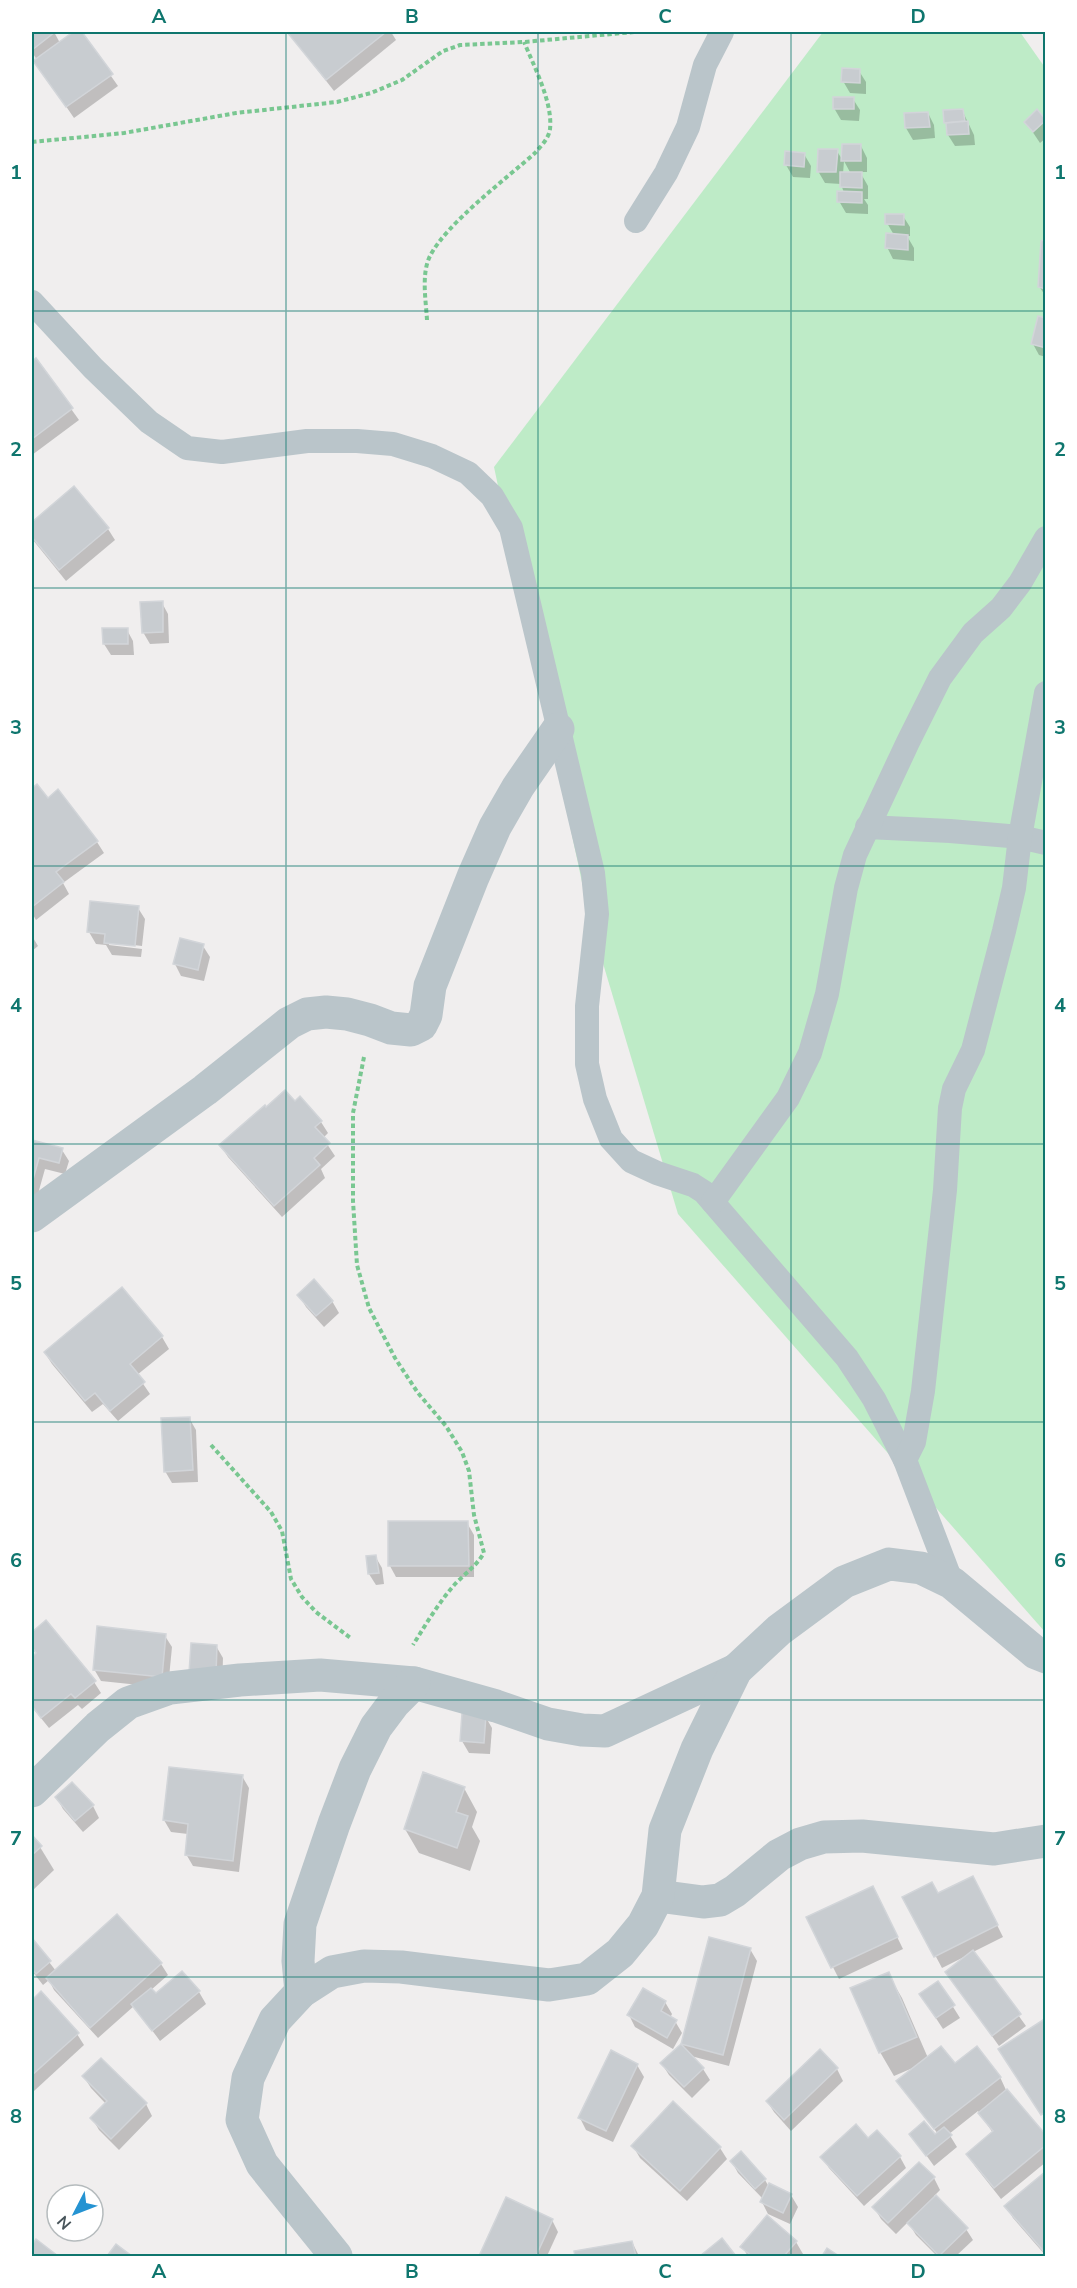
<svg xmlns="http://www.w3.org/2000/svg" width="1077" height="2288" font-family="'Nunito Sans',sans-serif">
  <rect width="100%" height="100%" fill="#f0eeee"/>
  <polygon fill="#beebc7" points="823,32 1020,32 1046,69 1045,1632 678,1214 590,920 494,467"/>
  <g fill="#0003" fill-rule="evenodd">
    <polygon points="32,32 54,32 60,43 75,32 80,32 118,86 74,118 35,61 37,60 32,52"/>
    <polygon points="288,32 391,32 396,40 334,91"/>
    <polygon points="859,71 866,82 866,94 850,93 843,81"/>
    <polygon points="853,99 860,110 859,121 841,120 834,108"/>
    <polygon points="962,110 974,135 975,145 955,146 948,135 945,112"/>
    <polygon points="928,113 934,125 935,138 913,140 906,128 905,114"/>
    <polygon points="1046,120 1046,138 1040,143 1026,122"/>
    <path d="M843 145 861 146 867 158V172H860L868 186V199H864L868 205V214L846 213 839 201 844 193 841 184 825 183 818 171 837 151 843 161ZM844 161 851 174H843Z"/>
    <polygon points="804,154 811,166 810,178 793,177 786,165"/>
    <polygon points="903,216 910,227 910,236 907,236 914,248 914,261 893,259 887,247 894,235 887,223"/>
    <polygon points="1046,241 1046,297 1039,286"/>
    <polygon points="1046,319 1046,357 1039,355 1033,344"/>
    <polygon points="36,360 79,420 32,455 32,363"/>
    <polygon points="74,488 108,529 115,540 66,581 33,540 32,524"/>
    <polygon points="162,603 168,614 169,643 150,644 143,632"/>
    <polygon points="127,630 133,641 134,655 111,655 104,644"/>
    <polygon points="37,786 48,800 97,842 104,853 63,883 69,894 36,920 32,913 32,790"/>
    <polygon points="138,908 145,919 142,946 109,942 109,945 142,949 141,957 112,955 106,945 96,944 89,932"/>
    <polygon points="32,936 38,946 32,951"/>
    <polygon points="203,946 210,957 204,981 181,976 175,964"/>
    <polygon points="295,1103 321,1122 328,1133 323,1138 335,1156 321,1169 325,1178 282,1217 228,1157 221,1146 266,1109"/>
    <polygon points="32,1141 62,1150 69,1161 65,1174 45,1169 34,1208 32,1207"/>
    <polygon points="122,1289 162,1337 169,1349 137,1375 150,1394 118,1421 103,1404 92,1412 52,1364 45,1353"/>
    <polygon points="299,1295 332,1301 339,1313 324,1327 306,1307"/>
    <polygon points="189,1418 196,1430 198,1482 172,1483 165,1471"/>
    <polygon points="467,1523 474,1535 474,1577 396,1577 390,1566"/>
    <polygon points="375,1556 382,1568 384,1584 376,1585 369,1574"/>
    <polygon points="46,1622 94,1682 101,1693 82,1709 78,1705 49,1728 32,1707 32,1659 37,1655 32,1648 32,1634"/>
    <polygon points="165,1636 172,1647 168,1688 101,1681 94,1669"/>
    <polygon points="216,1646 223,1658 222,1687 198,1685"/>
    <polygon points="485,1716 492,1728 490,1754 469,1753 462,1741"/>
    <polygon points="242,1776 249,1788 239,1872 193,1866 186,1854 188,1834 171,1832 164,1820"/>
    <polygon points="72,1784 93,1806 99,1818 83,1832 63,1809 57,1798"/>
    <polygon points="464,1788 477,1812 472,1827 480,1841 470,1871 419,1853 405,1829"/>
    <polygon points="32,1837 40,1847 54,1870 32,1891"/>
    <polygon points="979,1889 1003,1937 973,1952 1026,2026 999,2046 947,1973 966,1956 942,1968 904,1897"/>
    <polygon points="879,1900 903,1949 839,1979 808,1918"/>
    <polygon points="117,1916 161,1964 168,1975 151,1990 156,1995 182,1973 199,1992 206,2004 160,2041 134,2006 98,2038 54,1990 49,1980 43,1985 32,1971 32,1940 56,1971"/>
    <polygon points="710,1938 750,1949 757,1961 729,2066 691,2056 703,2069 710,2080 692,2098 669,2075 662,2064 683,2045"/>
    <polygon points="888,1974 902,1998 928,2058 1000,2077 1006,2090 1046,2137 1046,2162 1001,2199 975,2166 968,2154 993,2133 978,2111 949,2134 957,2147 934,2166 911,2134 935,2136 938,2134 898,2081 915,2067 894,2076 880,2052"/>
    <polygon points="938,1983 960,2018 943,2029 928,2006"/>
    <polygon points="41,1993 77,2034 84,2045 34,2091 32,2088 32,2002"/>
    <polygon points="665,2002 672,2014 670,2018 675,2021 682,2033 673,2049 635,2027 629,2015"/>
    <polygon points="819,2051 837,2069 843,2081 791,2131 774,2112 767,2101"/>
    <polygon points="101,2060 146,2104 152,2116 119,2150 99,2130 92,2118 106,2104 91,2088 84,2077"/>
    <polygon points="637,2065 644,2077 613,2142 586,2130 580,2118"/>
    <polygon points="868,2140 900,2157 906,2168 864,2206 829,2168 822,2157"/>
    <polygon points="633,2146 720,2148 727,2159 687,2201 640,2158"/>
    <polygon points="732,2162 765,2180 769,2187 791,2195 798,2207 790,2224 768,2214 762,2202 763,2199 738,2173"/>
    <polygon points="919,2164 934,2178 940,2190 934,2196 966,2229 973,2240 956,2256 937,2256 916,2235 908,2222 896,2234 881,2219 874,2207"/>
    <polygon points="1046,2173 1046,2256 1013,2218 1006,2206"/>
    <polygon points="506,2199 552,2220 558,2232 547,2256 480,2256"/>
    <polygon points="632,2242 639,2256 577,2256 576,2252"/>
    <polygon points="796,2242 803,2254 800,2256 748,2256 742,2247"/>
  </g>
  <g fill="#c8ccd0" stroke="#d2d5d9" stroke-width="1.5">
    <polygon points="32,32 55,32 32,50"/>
    <polygon points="73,32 82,32 113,74 66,107 33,61"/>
    <polygon points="287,32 386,32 326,80"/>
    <polygon points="842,68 860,69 860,83 841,82"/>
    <rect x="833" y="97" width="21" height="12"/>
    <polygon points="963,109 965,121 944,123 943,110"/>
    <polygon points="1037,109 1046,120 1033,132 1024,122"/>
    <polygon points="928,112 930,127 905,128 904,113"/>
    <polygon points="968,121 969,134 947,135 946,123"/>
    <polygon points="842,144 861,144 861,161 841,161"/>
    <polygon points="818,149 838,149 836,172 817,172"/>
    <polygon points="785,151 805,153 804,167 784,165"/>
    <polygon points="840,172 862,172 862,188 840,187"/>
    <polygon points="837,191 862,192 862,203 837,202"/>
    <polygon points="885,214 904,214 904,225 885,224"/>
    <polygon points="886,233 908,235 908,250 885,248"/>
    <polygon points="1046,239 1046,289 1038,287 1041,241"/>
    <polygon points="1038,316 1046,318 1046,348 1031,344"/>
    <polygon points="36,358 73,408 32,439 32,362"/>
    <polygon points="74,486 109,528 59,570 32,537 32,522"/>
    <polygon points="163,601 163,632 142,633 140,602"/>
    <polygon points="102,628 128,628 128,644 103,644"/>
    <polygon points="37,784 48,798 58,789 98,841 56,872 64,882 32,907 32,788"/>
    <polygon points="90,901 139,906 135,946 104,943 105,934 87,932"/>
    <polygon points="180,938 204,944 198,970 173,964"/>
    <polygon points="285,1090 295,1101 300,1096 322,1121 315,1127 330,1143 314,1158 320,1165 274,1206 219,1145 265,1105 266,1107"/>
    <polygon points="32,1140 63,1148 59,1163 39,1158 32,1183"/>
    <polygon points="314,1279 333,1301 316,1316 297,1295"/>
    <polygon points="122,1287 163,1336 130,1364 145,1382 110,1411 95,1393 85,1401 44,1352"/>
    <polygon points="190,1417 193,1470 164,1472 161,1418"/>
    <polygon points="388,1521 468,1521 469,1566 388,1566"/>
    <polygon points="376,1555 379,1573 368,1574 366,1556"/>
    <polygon points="46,1620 96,1681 75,1698 71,1694 41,1718 32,1706 32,1657 36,1653 32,1647 32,1632"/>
    <polygon points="97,1626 166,1634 162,1677 93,1670"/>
    <polygon points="191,1643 217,1645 216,1675 189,1673"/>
    <polygon points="462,1713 486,1715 484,1743 460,1741"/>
    <polygon points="169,1767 243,1775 233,1861 185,1855 188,1824 163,1820"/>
    <polygon points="423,1772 465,1787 456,1812 468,1816 457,1848 404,1829"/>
    <polygon points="72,1782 94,1805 75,1821 55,1797"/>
    <polygon points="32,1835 42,1846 32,1855"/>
    <polygon points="973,1876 998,1925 934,1957 902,1897 932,1882 938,1893"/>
    <polygon points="873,1886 898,1937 831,1968 806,1917"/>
    <polygon points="117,1914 162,1963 90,2028 46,1978"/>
    <polygon points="709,1937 751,1948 723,2055 681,2044"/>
    <polygon points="32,1938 51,1961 36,1974 32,1969"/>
    <polygon points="973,1950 1021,2014 992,2036 945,1972"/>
    <polygon points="182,1971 200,1991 152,2031 131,2004 151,1988 156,1993"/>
    <polygon points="889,1972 917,2037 879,2053 850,1988"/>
    <polygon points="938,1981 955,2005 936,2018 919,1994"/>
    <polygon points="643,1988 666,2001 661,2011 677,2020 667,2038 627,2015"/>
    <polygon points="41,1991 79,2033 32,2075 32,2000"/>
    <polygon points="1043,2020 1046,2023 1046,2112 1041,2115 998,2049"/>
    <polygon points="681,2044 704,2068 684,2087 660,2063"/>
    <polygon points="941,2046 955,2063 977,2046 1001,2077 934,2129 896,2081"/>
    <polygon points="820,2049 838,2068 784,2120 766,2101"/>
    <polygon points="611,2050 638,2064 606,2131 578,2118"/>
    <polygon points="101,2058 147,2103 111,2139 90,2118 107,2101 82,2076"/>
    <polygon points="1007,2089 1046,2135 1046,2145 994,2188 966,2154 993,2131 978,2113"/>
    <polygon points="673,2101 721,2147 680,2191 631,2146"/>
    <polygon points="924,2121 935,2134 944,2127 952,2135 926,2156 909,2134"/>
    <polygon points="856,2124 868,2138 877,2130 901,2156 857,2196 820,2157"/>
    <polygon points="741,2151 766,2179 755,2189 730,2161"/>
    <polygon points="919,2162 935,2177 888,2223 872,2207"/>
    <polygon points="1046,2171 1046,2254 1004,2206"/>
    <polygon points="769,2183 792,2194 783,2213 760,2202"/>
    <polygon points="936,2195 968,2228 939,2256 907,2223"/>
    <polygon points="506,2197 553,2219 536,2256 479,2256"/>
    <polygon points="767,2215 797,2241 784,2256 752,2256 740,2247"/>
    <polygon points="722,2238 736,2256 700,2256"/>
    <polygon points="36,2239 58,2256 32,2256 32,2245"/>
    <polygon points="632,2241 636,2256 575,2256 574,2251"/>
    <polygon points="116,2244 132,2256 107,2256"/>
    <polygon points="827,2248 839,2256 822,2256"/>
  </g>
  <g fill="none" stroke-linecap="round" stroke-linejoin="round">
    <g stroke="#79c791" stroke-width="4" stroke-dasharray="4.5 3" stroke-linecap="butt">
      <polyline points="32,142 124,133 236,113 337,102 371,93 402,80 443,51 460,45 524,42 634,32"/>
      <path d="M427 320C426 301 421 274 430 256 446 224 507 178 535 153 541 146 549 138 550 129 553 103 534 66 524 42"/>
      <path d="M364 1057 353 1113V1201L357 1265 369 1308 395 1358 418 1393 446 1426 462 1452 469 1471 474 1515 484 1553C476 1566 466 1573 456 1583 439 1602 426 1624 413 1645"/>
      <polyline points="211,1445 271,1512 282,1531 291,1579 302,1597 316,1612 352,1639"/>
    </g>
    <g stroke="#bac5ca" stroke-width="24">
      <polyline points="636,221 666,173 688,127 705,65 722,32"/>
      <polyline points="32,302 93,368 149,422 187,448 222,452 307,441 357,441 393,444 432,456 468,473 492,496 511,528 593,873 597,914 587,1006 587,1064 595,1099 611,1139 631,1161 657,1173 693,1185 704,1192 847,1358 874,1399 905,1460 952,1583"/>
      <polyline points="867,827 950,831 1020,837 1046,843"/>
      <polyline points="713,1202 788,1098 810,1053 827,994 846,888 855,855 908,742 940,678 973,633 1001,608 1020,583 1046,538"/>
      <polyline points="905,1460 914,1442 923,1391 945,1190 950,1108 954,1089 973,1050 1004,931 1014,888 1020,837 1046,693"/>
    </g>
    <g stroke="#bac5ca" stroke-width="33">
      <polyline points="32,1216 205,1090 289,1023 307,1014 326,1012 347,1014 370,1020 391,1028 411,1030 421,1025 426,1015 430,986 473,877 495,827 518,787 558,729"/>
      <polyline points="32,1791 98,1727 128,1703 170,1688 240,1680 320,1675 414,1683 496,1706 548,1724 582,1730 605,1731 736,1670"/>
      <polyline points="658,1896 703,1902 720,1900 735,1891 779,1855 800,1844 824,1837 862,1836 994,1849 1046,1841"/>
      <polyline points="301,1992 298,1961 300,1924 334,1824 355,1769 376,1727 394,1703 414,1683"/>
      <polyline points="336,2256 262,2164 242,2120 248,2078 275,2020 301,1992 332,1972 364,1966 401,1967 549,1985 587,1979 620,1953 643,1925 658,1896 665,1830 697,1749 736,1670 779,1630 844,1582 889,1564 921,1568 952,1583 1036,1653 1046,1657"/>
    </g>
  </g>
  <path fill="none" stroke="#0f766e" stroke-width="1.5" stroke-opacity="0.55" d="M286 32V2256M538 32V2256M791 32V2256M32 311H1046M32 588H1046M32 866H1046M32 1144H1046M32 1422H1046M32 1700H1046M32 1977H1046"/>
  <rect width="1077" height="2288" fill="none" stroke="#ffffff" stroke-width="66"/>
  <g transform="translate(75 2213) rotate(228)"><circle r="28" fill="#ffffff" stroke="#b5bbbd" stroke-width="1.5"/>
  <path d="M0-4.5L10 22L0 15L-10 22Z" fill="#2593d2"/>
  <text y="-9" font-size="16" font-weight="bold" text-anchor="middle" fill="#47545a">N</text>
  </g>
  <rect x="33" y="33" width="1011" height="2222" fill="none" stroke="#0f766e" stroke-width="2"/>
  <g font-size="20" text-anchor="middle" font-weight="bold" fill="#0f766e">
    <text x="159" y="23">A</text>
    <text x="412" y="23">B</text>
    <text x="665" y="23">C</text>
    <text x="918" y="23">D</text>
    <text x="16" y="179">1</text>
    <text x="1060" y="179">1</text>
    <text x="16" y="456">2</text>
    <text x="1060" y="456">2</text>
    <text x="16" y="734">3</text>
    <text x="1060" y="734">3</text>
    <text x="16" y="1012">4</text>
    <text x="1060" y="1012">4</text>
    <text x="16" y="1290">5</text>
    <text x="1060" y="1290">5</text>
    <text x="16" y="1567">6</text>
    <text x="1060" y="1567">6</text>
    <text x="16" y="1845">7</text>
    <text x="1060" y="1845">7</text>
    <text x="16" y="2123">8</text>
    <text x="1060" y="2123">8</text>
    <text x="159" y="2278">A</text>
    <text x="412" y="2278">B</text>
    <text x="665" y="2278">C</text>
    <text x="918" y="2278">D</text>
  </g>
</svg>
